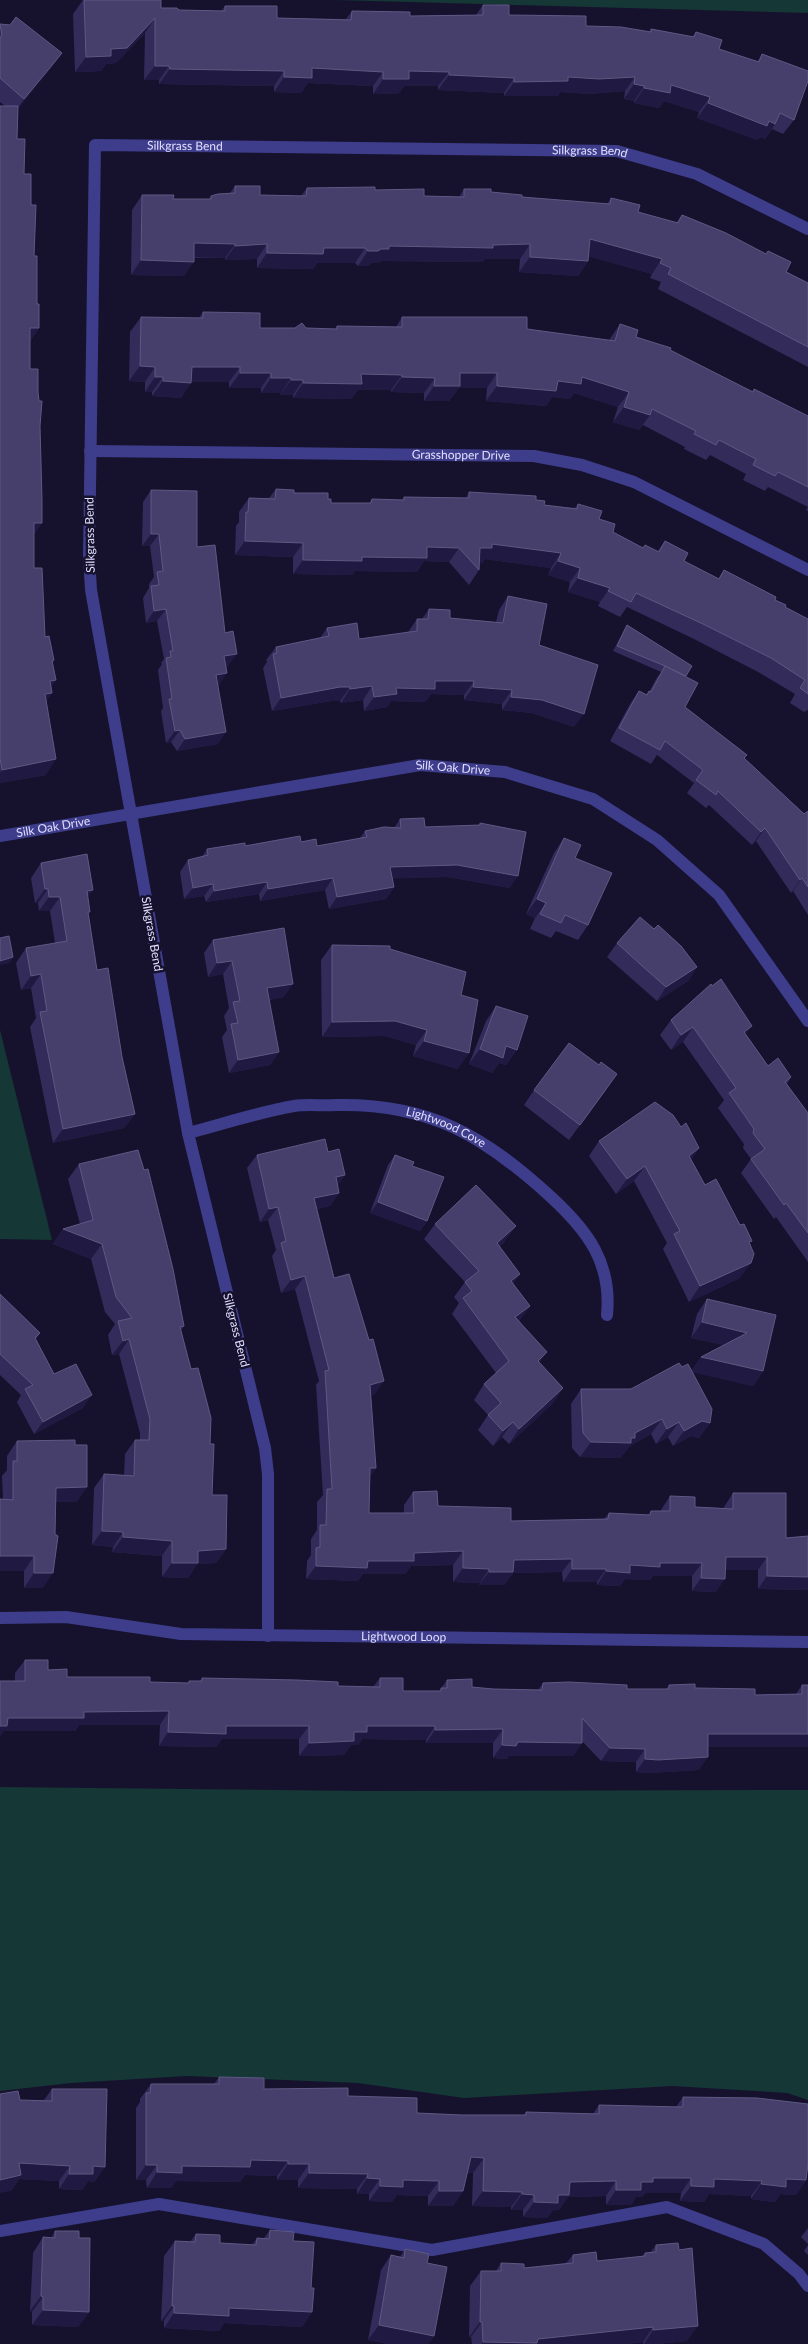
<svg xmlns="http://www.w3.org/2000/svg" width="808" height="2344" font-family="Lato,sans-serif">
  <rect width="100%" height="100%" fill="#16122d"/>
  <g fill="#153735">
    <polygon points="336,0 808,0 808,13"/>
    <polygon points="0,1030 52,1240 0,1239"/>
    <polygon points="0,1787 364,1791 808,1790 808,2100 787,2093 672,2086 464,2098 358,2083 187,2076 71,2083 0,2091"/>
  </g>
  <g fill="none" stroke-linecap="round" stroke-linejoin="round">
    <g stroke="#3e3d8c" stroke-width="12">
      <path id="s1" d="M90 451 534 456 582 465 634 482 808 570"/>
      <path id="s2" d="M0 836 420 765 505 772 593 799 657 840 719 895 808 1021"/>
      <path id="s3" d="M188 1133C223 1124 259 1112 294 1106 308 1104 322 1106 336 1105 430 1103 484 1136 551 1197 588 1231 612 1263 607 1315"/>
      <path id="s4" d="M0 1618 66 1617 181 1634 808 1642"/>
      <path id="s5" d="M268 1636V1474L265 1448 188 1133 91 590 89 557 95 145 617 151 697 174 808 229"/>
      <polyline points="0,2231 159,2204 432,2250 667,2207 764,2244 799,2274 808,2286"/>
    </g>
  </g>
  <g fill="#332b5a">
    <polygon points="83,0 161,0 161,8 179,10 221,11 225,6 277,18 346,19 352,11 410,16 476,15 483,5 509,15 586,26 649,32 651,29 692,37 696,32 719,49 757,62 762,54 794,120 783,134 772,129 765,139 760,137 757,140 697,118 699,112 664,101 659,108 634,103 634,101 624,99 625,91 589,94 560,92 558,96 504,96 504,93 438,90 438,86 404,86 398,94 373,94 373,86 308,83 301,93 274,92 274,86 159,84 159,80 144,80 145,33 116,63 106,64 101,71 75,72 73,14"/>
    <polygon points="0,24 62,53 51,68 18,108 17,139 24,174 31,205 37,304 39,328 30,341 30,369 38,392 40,426 42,523 34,534 34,568 45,637 54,660 53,663 56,680 51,687 52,693 46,701 46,775 0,783 0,106 5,106 0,102"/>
    <polygon points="235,186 260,195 301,196 307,188 375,190 424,196 459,197 464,189 522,197 607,204 611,198 638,212 676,223 682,215 808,283 808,367 658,289 661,282 650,278 652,274 588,256 588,261 578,276 519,272 520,259 485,259 482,262 381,261 379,263 371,263 368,266 358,266 355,263 317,263 313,269 257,268 257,259 225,260 225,258 194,258 184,276 131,275 132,210 142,195 173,199 209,199 211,196 230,193"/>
    <polygon points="203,312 260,328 335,329 337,326 396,327 402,317 527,329 609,340 620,324 636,337 670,350 753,392 808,416 808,511 806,510 808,507 768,487 765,491 743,480 746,474 710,455 706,460 684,449 685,447 643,425 639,430 613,422 618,407 574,393 570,399 552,397 546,406 486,401 487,388 459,388 449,401 424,401 424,393 391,392 391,390 358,390 351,399 293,398 293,395 280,395 281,393 261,393 261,388 229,388 229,382 191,382 181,398 152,396 152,392 145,392 145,382 129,381 130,332 141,317 199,318"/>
    <polygon points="276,489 328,499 331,503 369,503 372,499 402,500 404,497 466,498 469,492 536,500 544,505 575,508 578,504 599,519 613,532 643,548 645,545 657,552 665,541 684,561 718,579 724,570 775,600 785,607 808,619 808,710 804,712 790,703 795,694 760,673 692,638 627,607 620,617 598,606 600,602 568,592 570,582 548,575 551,568 485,559 482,563 479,562 479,570 469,585 449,562 424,561 417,572 355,571 352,575 293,574 293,557 235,555 236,526 239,522 239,512 249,498 269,498"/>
    <polygon points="151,490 197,547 228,666 226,667 219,685 218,686 218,744 177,751 171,742 166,743 161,711 163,708 158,670 162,664 161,663 164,659 157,621 146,623 143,598 149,588 149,584 154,577 150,546 142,546 143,502"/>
    <polygon points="508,596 539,645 574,727 532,713 502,710 502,704 464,700 464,695 431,694 425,702 391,701 387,707 364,711 363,700 341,703 340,701 331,701 272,711 263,668 267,662 266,660 276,647 320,638 327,628 359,639 408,632 417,619 422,619 429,609 450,618 496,622 499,610"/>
    <polygon points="627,625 686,677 685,707 744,758 804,814 808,811 808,915 793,891 791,893 756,841 752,845 709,805 706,808 687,793 694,783 657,755 651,764 610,741 630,704 639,691 646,695 649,692 656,679 661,672 613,651 624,630"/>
    <polygon points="400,819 425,827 479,825 480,823 510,888 448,877 392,878 394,887 386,899 329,909 325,890 260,901 259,894 206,902 204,896 184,899 180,872 188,860 202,857 207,849 301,842 317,846 360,838 365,831 394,828"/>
    <polygon points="564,838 575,858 588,925 578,940 556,931 551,938 530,929 535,918 526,914 554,853"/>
    <polygon points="41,863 88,897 88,915 97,970 122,1057 135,1114 124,1128 53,1143 30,1027 36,1018 31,988 21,990 16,963 26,948 55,943 50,911 39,911 38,903 35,903 31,878"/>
    <polygon points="213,940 284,997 269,1000 279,1052 270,1065 229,1073 222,1037 227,1030 224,1016 229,1008 223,974 208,977 204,953"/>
    <polygon points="617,943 697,967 688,981 657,1001 607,957"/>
    <polygon points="332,945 390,949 461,995 458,1069 413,1056 416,1045 385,1036 322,1037 321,960"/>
    <polygon points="496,1006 517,1050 506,1065 499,1063 492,1073 469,1064 486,1021"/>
    <polygon points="671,1020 746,1035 768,1066 791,1077 787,1084 808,1113 808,1262 776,1217 774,1219 741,1173 751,1159 743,1148 744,1144 718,1108 724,1100 683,1042 671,1050 660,1035"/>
    <polygon points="607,1089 569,1140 524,1105 534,1090"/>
    <polygon points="681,1127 699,1148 691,1160 705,1185 750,1244 740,1278 689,1302 663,1249 667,1243 634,1181 616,1194 589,1156 599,1141"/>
    <polygon points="328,1152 345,1175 338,1185 339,1193 330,1206 317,1209 334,1278 375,1394 371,1395 369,1513 404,1513 404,1505 413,1492 438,1506 511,1521 604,1519 609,1513 648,1515 651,1511 661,1511 661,1510 670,1496 695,1507 724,1508 724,1507 733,1493 786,1538 808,1536 808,1590 758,1589 758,1570 725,1570 716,1592 692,1591 692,1576 653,1576 650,1580 625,1579 620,1586 597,1585 597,1582 563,1582 562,1572 513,1573 504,1585 479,1585 480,1583 453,1582 453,1565 411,1566 405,1574 363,1574 358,1581 306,1579 307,1561 311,1555 311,1539 317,1530 317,1502 323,1495 316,1385 319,1381 295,1289 281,1293 272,1256 276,1250 268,1220 260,1222 247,1168 257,1155"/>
    <polygon points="395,1155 412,1166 427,1221 420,1231 370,1213 388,1165"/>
    <polygon points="79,1164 184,1326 181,1330 210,1444 212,1495 226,1549 216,1563 197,1564 188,1578 162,1577 162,1556 112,1552 113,1547 92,1545 94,1488 104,1474 124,1475 125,1454 135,1440 140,1440 140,1433 119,1354 112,1355 108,1335 115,1324 105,1312 91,1259 53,1244 63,1229 80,1224 68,1179"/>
    <polygon points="435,1224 505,1241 500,1246 513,1284 530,1306 519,1321 540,1363 563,1388 552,1404 509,1444 502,1437 493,1446 478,1430 488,1415 474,1400 484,1384 496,1373 452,1314 459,1303 454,1297 465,1282 424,1239"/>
    <polygon points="0,1294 40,1333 36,1339 54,1374 83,1408 34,1434 17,1402 21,1395 0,1375"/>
    <polygon points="707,1299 763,1371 753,1386 693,1372 710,1423 699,1438 691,1436 673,1446 668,1437 656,1444 651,1434 630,1446 620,1458 580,1457 572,1448 571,1404 581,1389 631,1389 682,1367 692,1370 701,1357 724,1345 691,1338 697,1314"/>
    <polygon points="17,1441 77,1502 56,1502 43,1588 24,1588 24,1571 3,1499 2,1476 7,1470 7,1456"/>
    <polygon points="25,1660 67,1677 150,1682 188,1683 189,1681 200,1681 202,1678 338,1686 373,1687 380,1678 403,1691 439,1691 447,1680 472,1687 493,1689 538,1690 543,1683 627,1689 666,1689 669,1685 755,1695 796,1694 802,1685 808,1747 708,1747 699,1770 649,1773 636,1772 636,1762 601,1761 582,1741 582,1743 573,1756 509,1756 507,1759 493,1758 493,1743 426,1743 426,1740 362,1739 358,1745 351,1745 344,1755 299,1756 299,1739 222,1739 216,1747 159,1746 160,1725 79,1725 75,1731 4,1731 15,1681 15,1673"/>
    <polygon points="219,2077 264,2089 348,2096 417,2113 462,2115 524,2115 526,2112 593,2114 599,2105 676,2107 683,2097 806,2180 796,2195 780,2194 775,2202 751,2199 751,2196 709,2194 704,2202 680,2201 681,2193 645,2193 642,2197 636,2197 631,2205 606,2205 606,2196 568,2197 559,2210 553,2210 547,2218 523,2217 523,2210 511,2210 511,2207 472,2206 473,2173 467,2173 463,2191 453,2206 428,2206 428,2196 397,2195 392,2202 369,2201 369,2194 357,2194 357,2189 298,2188 298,2180 277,2180 277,2176 245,2175 240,2182 176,2181 171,2188 147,2188 146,2180 136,2180 136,2108 140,2102 140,2099 151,2084 214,2084"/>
    <polygon points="52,2089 105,2167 94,2182 88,2181 82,2190 59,2189 59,2181 19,2179 11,2191 20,2100 44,2100"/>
    <polygon points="808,2228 808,2244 801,2237"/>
    <polygon points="270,2230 293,2241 311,2288 312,2312 302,2327 224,2323 219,2331 164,2328 164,2321 161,2321 164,2256 175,2241 190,2242 196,2234 220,2243 252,2245 257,2238 264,2238"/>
    <polygon points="55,2231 79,2238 89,2312 78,2327 32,2325 32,2312 30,2311 33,2253 43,2237 51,2238"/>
    <polygon points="656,2245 687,2341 656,2344 643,2344 643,2342 627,2344 472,2344 471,2337 469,2337 470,2286 481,2271 496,2271 501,2263 524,2268 566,2263 573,2255 597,2261 642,2256 645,2253 650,2253"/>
    <polygon points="808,2245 808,2255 804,2251"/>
    <polygon points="405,2249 427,2263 434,2336 428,2344 389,2344 368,2340 381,2270 391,2255 400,2257"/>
  </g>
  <g fill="#201941">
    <polygon points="155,18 145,33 116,63 106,64 101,71 75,72 86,57 111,49"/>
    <polygon points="62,53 51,68 14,114 24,99"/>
    <polygon points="155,66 169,66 159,80 144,80"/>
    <polygon points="312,68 383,72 373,86 308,83 301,93 274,92 284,77"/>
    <polygon points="170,69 284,71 274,86 159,84"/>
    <polygon points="409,71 449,72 438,86 404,86 398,94 373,94 383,79"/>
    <polygon points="449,75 514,78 504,93 438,90"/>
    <polygon points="568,77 635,77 625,91 589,94 560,92 558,96 504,96 514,82"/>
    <polygon points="634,84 644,86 634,101 624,99"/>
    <polygon points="671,85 710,97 699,112 664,101 659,108 634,103 644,88"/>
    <polygon points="708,103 769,121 775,124 765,139 760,137 757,140 697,118"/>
    <polygon points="590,239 662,259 652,274 579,254"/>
    <polygon points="194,243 235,244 225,258 184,257"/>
    <polygon points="267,244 257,259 225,260 235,246"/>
    <polygon points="530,244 520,259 485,259 482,262 381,261 379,263 371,263 368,266 358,266 368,251 381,249 389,246"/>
    <polygon points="324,248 365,248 355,263 317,263 313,269 257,268 267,253"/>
    <polygon points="530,257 588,261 578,276 519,272"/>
    <polygon points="141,260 194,262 184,276 131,275"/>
    <polygon points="30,328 39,328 29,343"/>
    <polygon points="140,366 155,367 145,382 129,381"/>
    <polygon points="192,367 240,367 229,382 182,382 191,383 181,398 152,396 163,381"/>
    <polygon points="240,373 271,373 261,388 229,388"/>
    <polygon points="460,373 497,373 487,388 459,388 449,401 424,401 434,386"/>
    <polygon points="361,374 402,375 391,390 358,390 351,399 293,398 303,383"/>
    <polygon points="155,377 163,377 152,392 145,392"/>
    <polygon points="402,377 435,378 424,393 391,392"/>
    <polygon points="582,377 629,392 618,407 574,393 570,399 552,397 546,406 486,401 497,386 558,381"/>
    <polygon points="271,378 291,378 281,393 261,393"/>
    <polygon points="291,380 303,380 293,395 280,395"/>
    <polygon points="624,407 650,415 639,430 613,422"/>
    <polygon points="34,523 42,523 31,538"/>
    <polygon points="151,534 159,534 150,546 142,546"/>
    <polygon points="245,541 303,543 293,557 235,555"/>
    <polygon points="492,544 561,553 551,568 485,559 482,563 472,562 480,548"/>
    <polygon points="427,547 459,548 449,562 424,561 417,572 355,571 352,575 293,574 303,560 362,557"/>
    <polygon points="558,561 580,568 570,582 548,575"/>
    <polygon points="578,578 610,588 600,602 568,592"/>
    <polygon points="166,609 157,621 146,623 154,611"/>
    <polygon points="237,654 228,666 216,668 224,656"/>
    <polygon points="227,673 219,685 208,687 216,675"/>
    <polygon points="56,680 46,694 52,693 41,708 34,709 50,681"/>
    <polygon points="435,681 474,681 464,695 431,694 425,702 391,701 387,707 364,711 374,697 396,688"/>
    <polygon points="372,686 363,700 341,703 350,689"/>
    <polygon points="340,687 350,687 340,701 331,701 272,711 281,698"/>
    <polygon points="473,687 512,690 502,704 464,700"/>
    <polygon points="511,697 542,700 584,714 574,727 532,713 502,710"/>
    <polygon points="180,730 171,742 166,743 175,731"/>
    <polygon points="226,732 218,744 177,751 185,739"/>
    <polygon points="56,759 46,775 0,783 0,773 2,770"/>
    <polygon points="765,828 756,841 752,845 761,832"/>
    <polygon points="457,865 518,876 510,888 448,877 382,879 390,867"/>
    <polygon points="333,878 325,890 260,901 268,889"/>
    <polygon points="802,878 793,891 791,893 800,880"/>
    <polygon points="267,882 259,894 206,902 214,891"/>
    <polygon points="213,884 204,896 184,899 193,888"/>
    <polygon points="394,887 386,899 329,909 337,897"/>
    <polygon points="45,889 48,889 38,903 35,903"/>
    <polygon points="93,890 83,905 87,891"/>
    <polygon points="49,897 60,897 50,911 39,911"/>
    <polygon points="537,899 546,903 535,918 526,914"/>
    <polygon points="13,957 10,963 0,965 0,961"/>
    <polygon points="232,961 223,974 208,977 217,963"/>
    <polygon points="697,967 688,981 657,1001 666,987"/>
    <polygon points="41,974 31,988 21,990 31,976"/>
    <polygon points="293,984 284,997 258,1002 267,988"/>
    <polygon points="395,1021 427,1030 416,1045 385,1036 322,1037 332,1022"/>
    <polygon points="752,1026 742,1040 744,1032"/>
    <polygon points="693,1027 683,1042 671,1050 681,1035"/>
    <polygon points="424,1041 469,1053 458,1069 413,1056"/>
    <polygon points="506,1046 517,1050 506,1065 499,1063 492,1073 469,1064 480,1049"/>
    <polygon points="279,1052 270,1065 229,1073 238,1060"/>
    <polygon points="617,1074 607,1089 569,1140 580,1125"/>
    <polygon points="135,1114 124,1128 53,1143 63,1129"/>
    <polygon points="699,1148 689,1163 689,1156"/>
    <polygon points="645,1166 634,1181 616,1194 627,1179"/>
    <polygon points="345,1175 336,1188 336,1177"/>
    <polygon points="339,1193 330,1206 305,1212 314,1198"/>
    <polygon points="378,1202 427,1221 420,1231 370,1213"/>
    <polygon points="278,1207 268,1220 260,1222 269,1209"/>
    <polygon points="516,1226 505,1241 487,1259 497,1243"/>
    <polygon points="63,1229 102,1244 91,1259 53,1244"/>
    <polygon points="751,1263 740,1278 689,1302 700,1286"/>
    <polygon points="520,1274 510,1289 511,1281"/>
    <polygon points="305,1276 295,1289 281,1293 291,1280"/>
    <polygon points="530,1306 519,1321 515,1317"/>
    <polygon points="702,1322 747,1333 736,1348 691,1338"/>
    <polygon points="129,1339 119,1354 112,1355 123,1341"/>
    <polygon points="547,1352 537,1367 538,1361"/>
    <polygon points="701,1357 763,1371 753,1386 691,1372"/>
    <polygon points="384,1381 375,1394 361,1398 370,1385"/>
    <polygon points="563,1388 552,1404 509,1444 519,1429"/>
    <polygon points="92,1395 83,1408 34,1434 43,1422"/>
    <polygon points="662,1419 651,1434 630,1446 620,1458 580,1457 591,1442 631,1438 635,1433"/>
    <polygon points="702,1421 710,1423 699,1438 691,1436 673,1446 684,1431"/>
    <polygon points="513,1422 502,1437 493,1446 503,1431"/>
    <polygon points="679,1422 668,1437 656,1444 667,1429"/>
    <polygon points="370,1468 376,1468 367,1481"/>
    <polygon points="87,1487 77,1502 46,1502 56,1488"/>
    <polygon points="102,1531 123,1532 113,1547 92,1545"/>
    <polygon points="123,1537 172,1541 162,1556 112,1552"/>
    <polygon points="226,1549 216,1563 197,1564 188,1578 162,1577 172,1563 198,1551"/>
    <polygon points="463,1551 453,1565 411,1566 405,1574 363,1574 358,1581 306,1579 316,1566 368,1561 414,1553"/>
    <polygon points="0,1556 34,1556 24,1571 0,1571"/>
    <polygon points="726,1557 767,1557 758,1570 716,1570"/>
    <polygon points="572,1559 562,1572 513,1573 504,1585 479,1585 489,1572 514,1560"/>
    <polygon points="660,1563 702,1563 692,1576 653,1576 650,1580 625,1579 620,1586 597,1585 606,1571 630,1565"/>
    <polygon points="463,1568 489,1569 480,1583 453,1582"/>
    <polygon points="572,1569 606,1569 597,1582 563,1582"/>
    <polygon points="34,1573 53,1573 43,1588 24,1588"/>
    <polygon points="767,1576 808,1577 808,1590 758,1589"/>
    <polygon points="701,1578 725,1579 716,1592 692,1591"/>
    <polygon points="169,1711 160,1725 79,1725 75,1731 4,1731 0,1737 0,1726 8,1718 84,1712"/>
    <polygon points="226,1726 309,1726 299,1739 222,1739 216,1747 159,1746 168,1732"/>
    <polygon points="367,1726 435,1726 426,1740 362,1739 358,1745 351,1745 344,1755 299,1756 309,1743 354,1732"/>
    <polygon points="503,1729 493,1743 426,1743 435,1730"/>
    <polygon points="708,1734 808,1734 808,1747 699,1747"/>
    <polygon points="518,1742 582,1743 573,1756 509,1756 507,1759 493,1758 502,1745"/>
    <polygon points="610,1748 645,1749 636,1762 601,1761"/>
    <polygon points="708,1757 699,1770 649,1773 636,1772 645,1759"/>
    <polygon points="471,2157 484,2158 473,2173 460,2172"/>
    <polygon points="251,2160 288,2161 277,2176 245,2175 240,2182 176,2181 171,2188 147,2188 157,2172 182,2166"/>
    <polygon points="19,2163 70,2166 59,2181 19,2179 11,2191 0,2193 0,2180"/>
    <polygon points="288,2164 309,2164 298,2180 277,2180"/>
    <polygon points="146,2165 157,2165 146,2180 136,2180"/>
    <polygon points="93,2166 105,2167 94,2182 88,2181 82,2190 59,2189 69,2174"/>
    <polygon points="309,2173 368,2174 357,2189 298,2188"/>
    <polygon points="367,2178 380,2179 369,2194 357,2194"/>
    <polygon points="653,2178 691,2178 681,2193 645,2193 642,2197 636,2197 631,2205 606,2205 616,2190"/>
    <polygon points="714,2179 762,2181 751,2196 709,2194 704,2202 680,2201 691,2186"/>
    <polygon points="786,2179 806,2180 796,2195 780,2194 775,2202 751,2199 761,2184"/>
    <polygon points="403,2180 439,2181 428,2196 397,2195 392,2202 369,2201 380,2186"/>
    <polygon points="616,2181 606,2196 568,2197 559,2210 553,2210 547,2218 523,2217 534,2202 558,2195 570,2182"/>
    <polygon points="439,2191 463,2191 453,2206 428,2206"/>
    <polygon points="483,2191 522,2192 511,2207 472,2206"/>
    <polygon points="522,2194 534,2195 523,2210 511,2210"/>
    <polygon points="41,2296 43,2297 32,2312 30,2311"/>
    <polygon points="172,2306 174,2306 164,2321 161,2321"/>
    <polygon points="229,2308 312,2312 302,2327 224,2323 219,2331 164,2328 174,2313"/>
    <polygon points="43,2310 89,2312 78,2327 32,2325"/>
    <polygon points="480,2322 482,2322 471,2337 469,2337"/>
    <polygon points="379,2325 434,2336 428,2344 389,2344 368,2340"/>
    <polygon points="698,2326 687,2341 656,2344 644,2344 653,2330"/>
    <polygon points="653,2327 643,2342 627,2344 482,2344 483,2342 538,2339"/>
  </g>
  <g fill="#463f6c" stroke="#5e5883">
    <polygon points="84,0 161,0 161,8 177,8 179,10 225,11 225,6 277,6 277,18 351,20 352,11 410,12 410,16 483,15 483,5 509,5 509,15 586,16 586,26 621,27 651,32 651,29 694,37 696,32 722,40 719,49 759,62 762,54 808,71 808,81 794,120 780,113 775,124 769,121 767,126 708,103 710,97 671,85 670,93 644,88 644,86 634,84 635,77 599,79 568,77 568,81 514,82 514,78 449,75 449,72 409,71 409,79 383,79 383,72 312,68 312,78 284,77 284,71 170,69 169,66 155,66 155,18 127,48 111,49 111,56 86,57"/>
    <polygon points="16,17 62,53 24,99 0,78 0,38 2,35 0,24 10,25"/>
    <polygon points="0,106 18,106 17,139 25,139 24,174 31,174 31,205 36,205 34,256 37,256 37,304 39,304 39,328 30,328 30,369 38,369 38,392 39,401 42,401 40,426 42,500 42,523 34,523 34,568 42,568 45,637 49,636 54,660 52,661 56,680 50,681 52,693 45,694 56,759 2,770 0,758"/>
    <polygon points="235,186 260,186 260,195 306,196 307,188 375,187 375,190 424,189 424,196 464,197 464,189 491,189 491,192 522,195 522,197 610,204 611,198 640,205 638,212 678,223 682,215 726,233 766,254 768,251 791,262 786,272 808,283 808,347 668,274 671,268 660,263 662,259 590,239 588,261 530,257 530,244 493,245 493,248 389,246 389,249 381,249 378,251 368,251 365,248 324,248 323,254 267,253 267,244 235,246 235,244 194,243 194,262 141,260 142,195 174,195 173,199 211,199 211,196 218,194 235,193"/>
    <polygon points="203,312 260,313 260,328 295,328 302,323 306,328 337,329 337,326 402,327 402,317 527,317 527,329 615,341 620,324 638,330 636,337 671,348 670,350 753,392 754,389 808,416 808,487 778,472 775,476 753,465 756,459 719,440 716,445 694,434 696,431 652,409 650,415 624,407 629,392 582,377 581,384 558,381 556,391 497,386 497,373 460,373 460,386 434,386 435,378 402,377 402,375 361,374 362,384 303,383 303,380 291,380 291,378 271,378 271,373 240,373 240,367 192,367 191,383 163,381 163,377 155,377 155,367 140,366 141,317 203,318"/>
    <polygon points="276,489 294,490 294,493 328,493 328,499 331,499 331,503 371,503 372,499 404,500 404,497 469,498 469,492 536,496 536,500 545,501 544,505 577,509 578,504 602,511 599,519 615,524 613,532 643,548 645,545 659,552 665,541 688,553 684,561 719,579 724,570 776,597 775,600 786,605 785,607 808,619 808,694 800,688 805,680 771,658 703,624 636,593 631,602 608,591 610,588 578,578 580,568 558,561 561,553 492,544 492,548 480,548 479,570 459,548 427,547 427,558 362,557 362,561 303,560 303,543 245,541 246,512 248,512 249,498 275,499"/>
    <polygon points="151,490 197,491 197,547 215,545 225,633 233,631 237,654 224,656 227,673 216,675 226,732 185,739 180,730 175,731 169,699 172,699 166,658 171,657 170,651 173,651 166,609 154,611 151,586 159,585 157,572 163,571 159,534 151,534"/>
    <polygon points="508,596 547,604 539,645 598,665 584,714 542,700 511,697 512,690 473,687 474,681 435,681 435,689 396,688 397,694 374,697 372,686 350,689 350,687 340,687 281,698 273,654 277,653 276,647 329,636 327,628 357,623 359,639 417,631 417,619 428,619 429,609 450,610 450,618 503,623"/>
    <polygon points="627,625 692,666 686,676 665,666 617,646"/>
    <polygon points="665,666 698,683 685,707 747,755 744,758 804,814 808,811 808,887 802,878 800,880 765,828 761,832 718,791 716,795 696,780 703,770 665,741 660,750 619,728 639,691 647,695 649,691 651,692"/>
    <polygon points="424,818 425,827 480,825 480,823 526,832 518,876 457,865 390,867 394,887 337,897 333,878 268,889 267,882 214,891 213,884 193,888 188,860 208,855 207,849 245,843 245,846 300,836 301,842 316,839 317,846 367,837 365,831 384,827 401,828 400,819"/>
    <polygon points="564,838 581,845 575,858 612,873 588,925 565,915 561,923 540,914 546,903 537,899"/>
    <polygon points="87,854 93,890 87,891 90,912 88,912 97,970 108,968 122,1057 135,1114 63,1129 40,1012 47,1011 41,974 31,976 26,948 67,941 60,897 49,897 48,889 45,889 41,863"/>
    <polygon points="640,917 654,929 658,925 681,946 697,967 666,987 640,964 617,943"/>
    <polygon points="284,928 293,984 267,988 279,1052 238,1060 231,1024 238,1023 233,1002 240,1001 232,961 217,963 213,940"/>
    <polygon points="9,936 13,957 0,961 0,938"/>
    <polygon points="332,945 390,946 390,949 466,972 461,995 478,1000 469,1053 424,1041 427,1030 395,1021 332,1022"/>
    <polygon points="721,979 752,1026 744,1032 768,1066 778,1058 791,1077 785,1082 808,1113 808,1233 786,1203 784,1205 751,1159 765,1149 753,1133 754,1129 729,1093 736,1088 693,1027 681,1035 671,1020 711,984 712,986"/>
    <polygon points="496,1006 528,1016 517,1050 506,1046 503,1058 480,1049"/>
    <polygon points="569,1043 599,1065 601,1062 617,1074 580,1125 534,1090"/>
    <polygon points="655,1102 673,1115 681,1127 686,1123 699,1148 689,1156 705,1185 716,1179 740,1225 744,1224 752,1241 749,1242 754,1254 751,1263 700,1286 674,1234 680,1231 645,1166 627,1179 599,1141"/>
    <polygon points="325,1139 328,1152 339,1149 345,1175 336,1177 339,1193 314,1198 334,1278 349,1274 369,1340 373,1339 384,1381 370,1385 376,1468 370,1468 369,1513 414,1513 413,1492 437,1491 438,1506 511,1508 511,1521 608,1519 609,1513 650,1515 651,1511 670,1511 670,1496 695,1497 695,1507 733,1509 733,1493 786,1493 786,1538 808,1536 808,1577 767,1576 767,1557 726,1557 725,1579 701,1578 702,1563 660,1563 660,1567 630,1565 630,1573 606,1571 606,1569 572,1569 572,1559 514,1560 513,1572 489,1572 489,1569 463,1568 463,1551 414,1553 414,1561 368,1561 367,1568 316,1566 316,1548 320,1547 320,1525 326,1525 327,1489 332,1489 325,1371 329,1370 305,1276 291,1280 281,1243 286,1241 278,1207 269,1209 257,1155"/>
    <polygon points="138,1150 144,1170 148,1169 173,1269 184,1326 180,1327 191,1369 198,1368 211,1418 210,1444 214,1444 212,1495 227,1495 226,1549 198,1551 198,1563 172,1563 172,1541 123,1537 123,1532 102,1531 104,1474 134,1476 135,1440 149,1440 150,1419 129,1339 123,1341 118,1321 132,1318 116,1297 102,1244 63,1229 93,1220 79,1164"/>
    <polygon points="395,1155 414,1162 412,1166 444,1177 427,1221 378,1202"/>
    <polygon points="476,1185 516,1226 497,1243 520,1274 511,1281 530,1306 515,1317 547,1352 538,1361 563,1388 519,1429 513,1422 503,1431 488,1415 501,1403 484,1384 509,1361 463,1298 472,1291 465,1282 479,1271 435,1224"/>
    <polygon points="0,1294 40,1333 35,1338 54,1374 76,1364 92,1395 43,1422 25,1389 33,1385 0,1354"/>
    <polygon points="707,1299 776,1315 763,1371 701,1357 747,1333 702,1322"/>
    <polygon points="679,1363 682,1367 688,1364 712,1409 710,1423 702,1421 684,1431 679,1422 667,1429 662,1419 635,1433 635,1438 631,1438 631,1443 591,1442 583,1433 581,1389 631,1389"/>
    <polygon points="75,1440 75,1445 87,1445 87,1487 56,1488 55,1534 58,1536 53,1573 34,1573 34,1556 0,1556 0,1499 13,1500 13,1461 17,1461 17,1441"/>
    <polygon points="25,1660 48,1660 48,1670 67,1669 67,1677 150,1677 150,1682 189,1683 189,1681 202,1681 202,1678 297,1680 338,1682 338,1686 380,1687 380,1678 403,1678 403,1691 441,1691 441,1688 447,1688 447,1680 472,1679 472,1687 493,1689 542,1690 543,1683 569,1682 627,1685 627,1689 669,1689 669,1685 695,1684 695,1688 755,1689 755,1695 802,1694 802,1685 808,1685 808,1734 708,1734 708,1757 658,1760 645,1759 645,1749 610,1748 582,1718 582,1743 518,1742 516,1746 502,1745 503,1729 435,1730 435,1726 367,1726 367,1732 354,1732 354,1741 309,1743 309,1726 226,1726 226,1734 168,1732 169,1711 84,1712 84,1718 8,1718 7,1726 0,1726 0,1681 25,1681"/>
    <polygon points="219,2077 264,2078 264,2089 348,2088 348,2096 417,2098 417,2113 462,2115 526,2115 526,2112 599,2114 599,2105 681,2107 683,2106 683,2097 757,2098 808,2104 808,2164 806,2180 786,2179 786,2187 761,2184 762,2181 714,2179 714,2187 691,2186 691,2178 653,2178 653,2182 641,2182 641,2190 616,2190 616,2181 570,2182 569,2195 558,2195 558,2203 534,2202 534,2195 522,2194 522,2192 483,2191 484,2158 471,2157 463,2191 439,2191 439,2181 403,2180 403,2187 380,2186 380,2179 367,2178 368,2174 309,2173 309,2164 288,2164 288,2161 251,2160 250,2167 182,2166 182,2173 157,2172 157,2165 146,2165 146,2093 150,2093 151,2084 219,2084"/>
    <polygon points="52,2089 107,2089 105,2167 93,2166 93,2174 69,2174 70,2166 19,2163 21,2175 0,2180 0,2094 18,2091 20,2100 52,2101"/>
    <polygon points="270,2230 294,2232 293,2241 314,2242 311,2288 314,2288 312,2312 229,2308 229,2316 174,2313 174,2306 172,2306 175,2241 195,2242 196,2234 220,2235 220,2243 256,2245 257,2238 269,2239"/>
    <polygon points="55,2231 79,2231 79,2238 90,2238 89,2312 43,2310 43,2297 41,2296 43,2237 55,2238"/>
    <polygon points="678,2243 679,2250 692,2248 698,2326 653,2330 653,2327 538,2339 537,2343 483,2342 482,2322 480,2322 481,2271 501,2271 501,2263 524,2264 524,2268 573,2263 573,2255 596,2252 597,2261 645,2256 645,2253 656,2252 656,2245"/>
    <polygon points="405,2249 429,2254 427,2263 447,2267 434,2336 379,2325 391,2255 404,2258"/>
  </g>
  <g text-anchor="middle" stroke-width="5" stroke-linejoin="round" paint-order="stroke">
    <g font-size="12" fill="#e1deff" stroke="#16122d">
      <text dy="4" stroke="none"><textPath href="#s5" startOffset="1599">Silkgrass Bend</textPath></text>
      <text dy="4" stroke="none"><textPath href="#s5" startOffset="2004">Silkgrass Bend</textPath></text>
      <text dy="4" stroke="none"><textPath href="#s1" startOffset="371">Grasshopper Drive</textPath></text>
      <text transform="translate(90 535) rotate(-91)" y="4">Silkgrass Bend</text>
      <text dy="4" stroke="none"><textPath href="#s2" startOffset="459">Silk Oak Drive</textPath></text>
      <text dy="4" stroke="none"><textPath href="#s2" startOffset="54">Silk Oak Drive</textPath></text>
      <text transform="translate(152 934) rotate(80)" y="4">Silkgrass Bend</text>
      <text dy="4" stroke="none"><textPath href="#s3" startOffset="265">Lightwood Cove</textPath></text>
      <text transform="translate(236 1330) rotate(76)" y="4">Silkgrass Bend</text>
      <text dy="4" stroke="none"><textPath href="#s4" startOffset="405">Lightwood Loop</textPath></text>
    </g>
  </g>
</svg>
